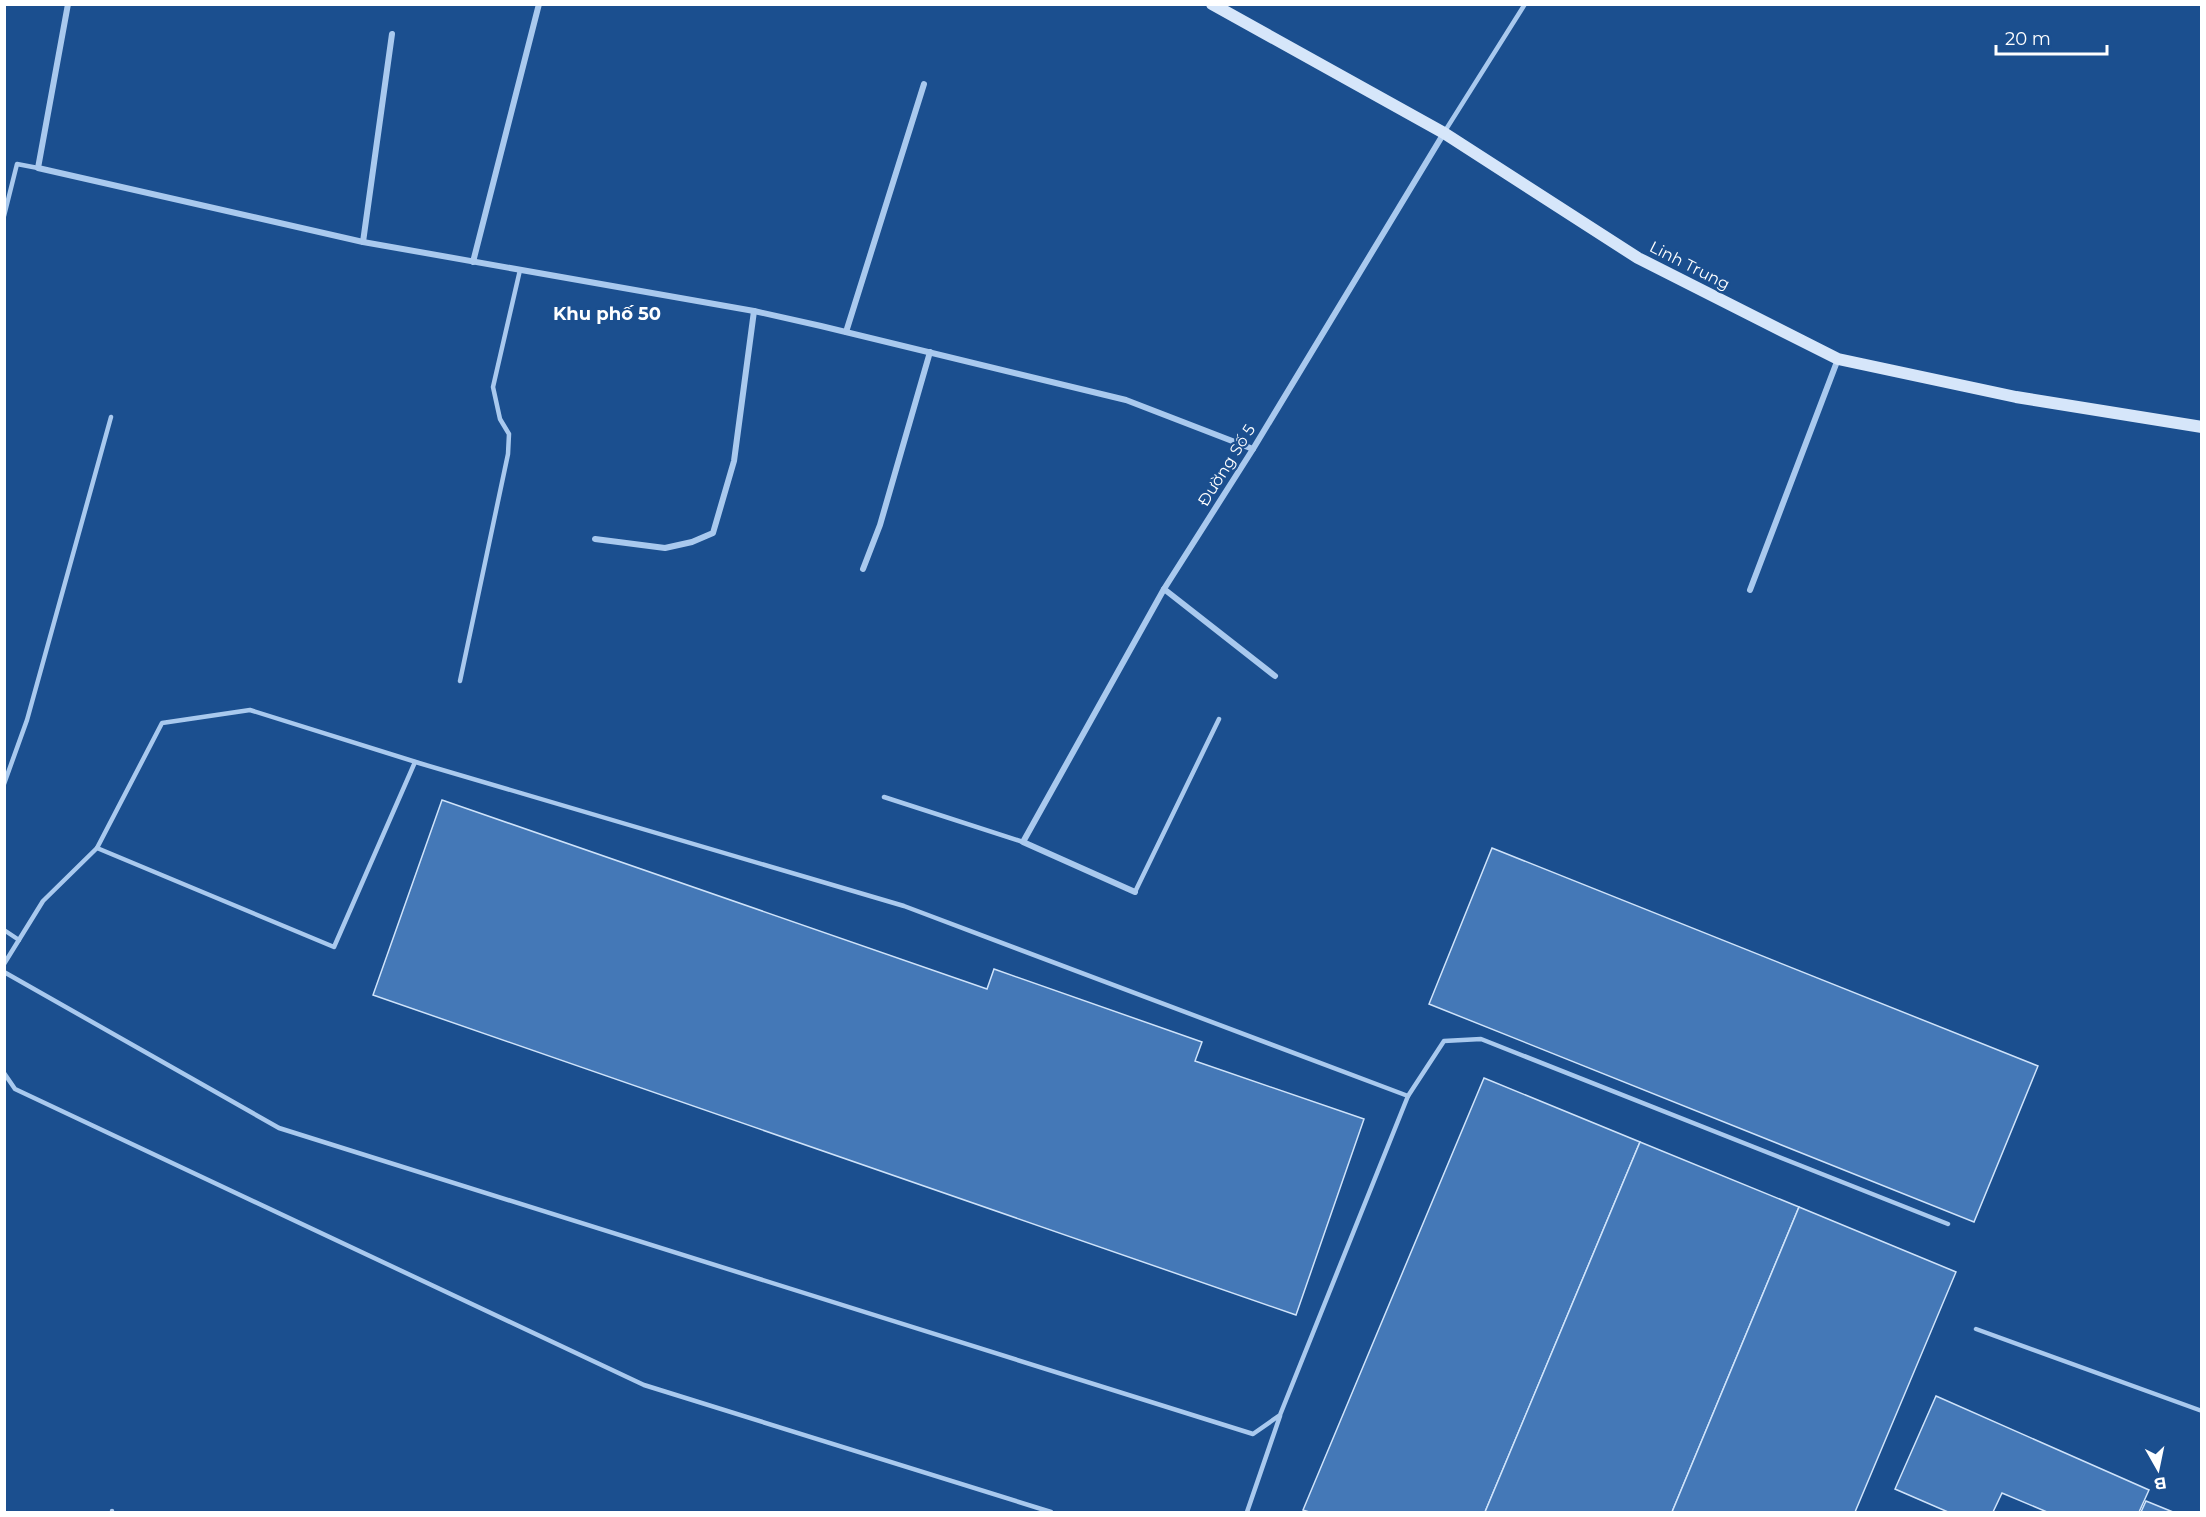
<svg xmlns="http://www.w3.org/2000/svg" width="2206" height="1517" font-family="Montserrat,sans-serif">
  <rect width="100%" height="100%" fill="#1b4f8f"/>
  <g fill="#4478b7" stroke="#cfe3fa" stroke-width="1.5">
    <polygon points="442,800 987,989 994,969 1202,1042 1195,1061 1364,1119 1296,1315 373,995"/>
    <polygon points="1492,848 2038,1066 1974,1222 1429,1004"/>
    <polygon points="1484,1078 1640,1142 1485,1512 1309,1512 1303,1510"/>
    <polygon points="1640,1142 1799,1207 1672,1512 1485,1512"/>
    <polygon points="1799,1207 1956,1272 1855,1512 1672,1512"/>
    <polygon points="1936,1396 2149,1490 2139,1512 2047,1512 2002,1493 1993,1512 1948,1512 1895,1489"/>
    <polygon points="2146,1501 2173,1512 2141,1512"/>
  </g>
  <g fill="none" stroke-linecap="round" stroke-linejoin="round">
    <g stroke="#a9c9ee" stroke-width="4.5">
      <polyline points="1445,131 1525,4"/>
      <polyline points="4,216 17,164 38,168"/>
      <polyline points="460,681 508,454 509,434 500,419 493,387 520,270"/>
      <polyline points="4,784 27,720 111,417"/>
      <polyline points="884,797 1023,842"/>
      <polyline points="97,848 334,947 415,762"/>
      <polyline points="1135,892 1219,719"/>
      <polyline points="4,930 19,940"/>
      <polyline points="4,964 43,901 97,848 162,723 250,710 419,763 904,906 1408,1096"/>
      <polyline points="4,972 279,1128 1253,1434 1280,1415 1408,1096 1444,1041 1481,1039 1948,1224"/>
      <polyline points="4,1073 15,1089 644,1385 1051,1512"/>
      <polyline points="1976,1329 2202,1411"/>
      <polyline points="112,1512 112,1511"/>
      <polyline points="1247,1512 1280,1416"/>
    </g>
    <g stroke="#a9c9ee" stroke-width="6">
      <polyline points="68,4 38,168 363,242 754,311 821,326 1126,400 1253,449"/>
      <polyline points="363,242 392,34"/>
      <polyline points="473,262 539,4"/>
      <polyline points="846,332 924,84"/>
      <polyline points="595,539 665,548 692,542 713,533 734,461 754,311"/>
      <polyline points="863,569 880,525 930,352"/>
      <polyline points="1164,589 1275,676"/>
      <polyline points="1750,590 1838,359"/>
      <polyline points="1135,892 1023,842 1164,589 1253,449 1444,133"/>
    </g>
    <polyline stroke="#d6e6fa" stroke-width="12" points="1212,4 1444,133 1638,258 1838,359 2016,397 2202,427"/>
  </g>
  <g text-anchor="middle" stroke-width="4.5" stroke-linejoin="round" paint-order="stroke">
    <g font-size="16" fill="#fff" stroke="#1b4f8f">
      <text transform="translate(1690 265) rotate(27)" y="6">Linh Trung</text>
      <text transform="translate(1226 465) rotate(-58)" y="6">Đường Số 5</text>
    </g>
    <g font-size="18" font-weight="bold" fill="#fff" stroke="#1b4f8f">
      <text x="607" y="320">Khu phố 50</text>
    </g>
  </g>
  <rect width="2206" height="1517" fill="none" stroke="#ffffff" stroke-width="12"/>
  <g transform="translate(2158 1469) rotate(171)" stroke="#1b4f8f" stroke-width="4.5" paint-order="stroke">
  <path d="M0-4.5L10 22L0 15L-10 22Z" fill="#ffffff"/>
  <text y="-9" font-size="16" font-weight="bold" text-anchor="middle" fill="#ffffff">B</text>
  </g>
  <path d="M1996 45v9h111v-9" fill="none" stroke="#ffffff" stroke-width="3"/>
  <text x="2005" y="45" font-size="18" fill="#ffffff" stroke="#1b4f8f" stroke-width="4.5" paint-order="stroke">20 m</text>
</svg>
